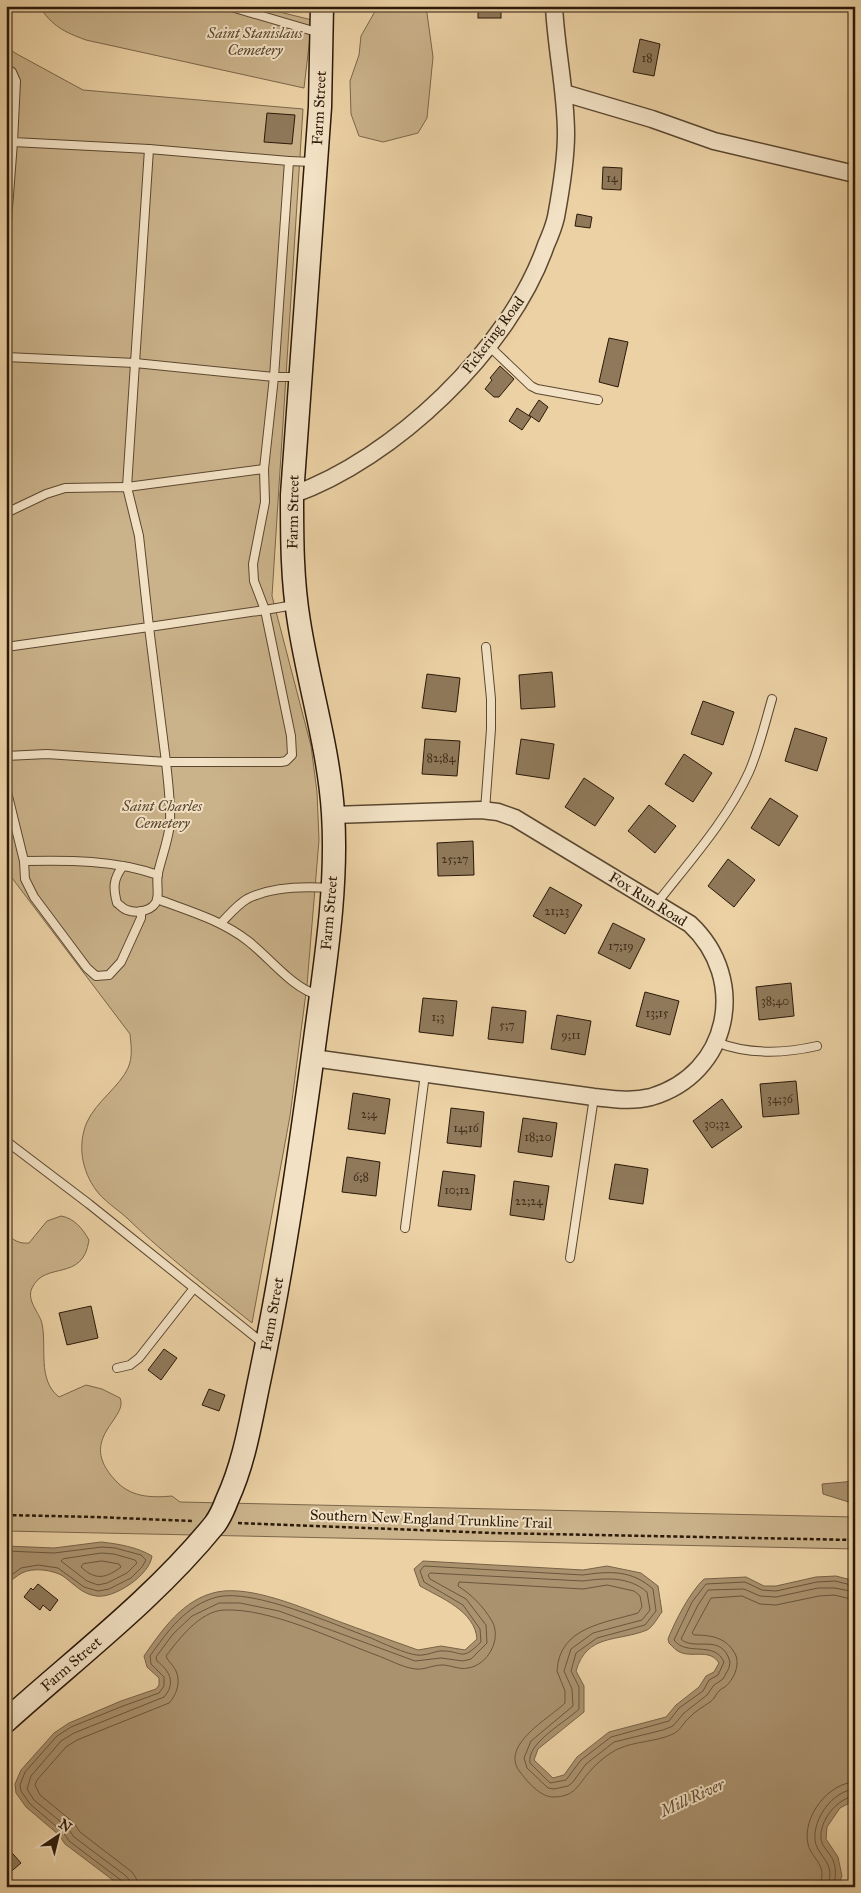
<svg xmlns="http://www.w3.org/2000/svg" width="861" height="1893" font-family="'IM FELL Great Primer',serif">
  <rect width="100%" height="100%" fill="#ebd1a4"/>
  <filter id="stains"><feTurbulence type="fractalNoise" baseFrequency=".004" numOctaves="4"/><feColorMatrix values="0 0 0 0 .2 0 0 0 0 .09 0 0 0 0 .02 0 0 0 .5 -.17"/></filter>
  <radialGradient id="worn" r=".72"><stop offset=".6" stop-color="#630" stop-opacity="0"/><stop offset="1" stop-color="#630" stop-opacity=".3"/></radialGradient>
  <g fill="#cab28a" stroke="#7a664a">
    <path d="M39 6H255L312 20 304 88 86 40C64 32 52 26 39 6Z"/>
    <polygon points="378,6 426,6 433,57 427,118 418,133 383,142 359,136 351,114 350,81 359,55 361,36"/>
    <path d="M6 46 15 53 83 90 303 109 272 596 311 746 317 792 319 840 307 985 290 1116 252 1323C210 1289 166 1256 127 1218 117 1209 104 1201 96 1190 82 1171 77 1145 87 1122 96 1102 120 1086 128 1068 133 1057 131 1045 130 1034L6 870Z"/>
    <path d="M61 1216C74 1218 83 1229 89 1240 83 1283 45 1260 32 1288 26 1301 40 1313 42 1324 47 1347 37 1380 59 1397L86 1385 102 1389 120 1398C129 1419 76 1438 115 1480 130 1497 150 1498 172 1496L180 1502 855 1517V1549L6 1531V1233C13 1240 19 1244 29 1243L47 1221Z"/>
  </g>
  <g fill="#aa926f" stroke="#776246">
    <polygon points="855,1481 855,1504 823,1494 822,1484"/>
    <path d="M101 1542C119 1544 137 1547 152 1556 150 1575 114 1599 96 1596 82 1594 74 1584 63 1576 53 1570 33 1567 22 1573 16 1576 11 1581 6 1585V1546L54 1548Z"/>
    <path d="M423 1561 583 1570 607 1566 641 1573 658 1586 662 1612C658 1617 653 1627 647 1630 618 1642 587 1633 576 1671L584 1686V1712L538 1749 534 1760 553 1778 564 1775 577 1757 609 1732 666 1717 676 1705 699 1687 706 1676 714 1672 719 1663C710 1649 695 1657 682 1653 676 1651 673 1647 669 1643L668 1639C675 1621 690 1592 704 1579L746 1577 764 1586H776L816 1577 836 1576 855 1581V1800L840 1808 827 1827 826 1839 838 1857 842 1876 838 1886 122 1887 65 1844 59 1835 26 1807 16 1793 15 1784 21 1770 54 1733 69 1723 121 1701 156 1689 159 1685V1678L147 1667 144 1656C162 1630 183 1599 217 1592 251 1585 303 1608 335 1620 362 1630 390 1640 418 1650L441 1646 465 1650 477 1639C475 1611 441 1598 420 1586L414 1569Z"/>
  </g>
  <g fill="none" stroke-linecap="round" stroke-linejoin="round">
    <g stroke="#6a563c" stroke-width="1">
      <polyline points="6,1551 54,1553 102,1547 115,1548 141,1555 146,1560 142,1567 131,1578 109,1589 98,1591 84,1587 58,1568 38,1565 21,1568 6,1579"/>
      <polygon points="102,1553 114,1554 135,1560 137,1563 127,1573 107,1583 98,1585 87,1581 61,1561 63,1559"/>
      <path d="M102 1561 119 1564 121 1567C106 1578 96 1581 81 1567L83 1564Z"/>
      <path d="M124 1887 122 1881 69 1841 63 1832 30 1804 21 1791 20 1785 25 1772 57 1736 71 1727 123 1706 159 1693 164 1686V1677L151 1664 150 1656C167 1632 186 1605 217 1597 253 1588 335 1625 371 1638 382 1643 406 1654 417 1655 425 1656 433 1652 440 1651 463 1650 460 1663 481 1642L480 1629 463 1605 424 1582 420 1571 424 1566 583 1575C610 1571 632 1570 653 1589L656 1611 645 1625 597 1638 576 1653 571 1671 579 1687V1709C566 1722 526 1743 530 1763L550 1783 566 1780 581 1760 611 1737 669 1721 679 1708 703 1691 709 1680 718 1675 724 1662C714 1640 687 1657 674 1640L692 1602 706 1584 745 1582 762 1590 776 1591 817 1582 835 1581 855 1586"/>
      <path d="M130 1887V1881L126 1876 74 1837 67 1827 34 1800 27 1789 31 1776 61 1741 74 1733 164 1697C176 1683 170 1671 157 1661L156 1657 173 1634 192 1616 219 1603H240L279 1611 415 1661 441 1658 463 1661 471 1659 487 1643 486 1625 466 1599 430 1579 428 1575 430 1573 583 1581C606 1578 628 1576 647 1592L650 1610 642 1620 593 1633 571 1649 564 1671 572 1689 573 1706 531 1741 524 1758 527 1768 548 1788 554 1789 568 1786 573 1782 586 1764 614 1742 663 1730 673 1726 684 1713 707 1695 714 1685 723 1679 729 1668 730 1662C722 1632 694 1652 681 1639L698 1605 708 1590 744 1589 760 1596 776 1597 818 1588H835L855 1592"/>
      <path d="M138 1887 136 1878 132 1872 80 1832 73 1822 40 1795 35 1785 37 1780 66 1747 77 1740 169 1703C178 1693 182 1678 173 1666 170 1662 168 1661 166 1656 179 1639 200 1611 224 1610 270 1608 333 1639 376 1655 388 1659 403 1668 416 1669 424 1670 433 1665 442 1665 451 1665 459 1670 468 1668 488 1665 502 1639 492 1621 483 1606 472 1595 458 1586L459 1582 583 1589 607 1585 634 1591 640 1596 642 1607 638 1613C605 1623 559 1627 557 1671L565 1691V1703C550 1718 499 1745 520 1772 527 1781 540 1797 553 1797 576 1797 578 1784 591 1770 597 1763 609 1753 618 1749 635 1741 656 1742 673 1734 681 1730 683 1723 689 1718 695 1711 703 1707 710 1702 715 1699 716 1693 720 1690 722 1688 724 1688 726 1686 735 1678 741 1662 734 1652 725 1637 710 1635 694 1635L692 1633 711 1598 742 1596 760 1604 776 1605 819 1596 834 1595 855 1600"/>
      <path d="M820 1887C820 1883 822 1879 822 1875 823 1863 810 1855 808 1844 802 1817 828 1783 855 1782"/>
      <path d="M827 1887C828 1883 830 1879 830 1875 831 1861 816 1853 815 1840 813 1819 832 1791 855 1789"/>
      <path d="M834 1887C835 1876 837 1870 833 1860 830 1853 822 1847 821 1839 819 1821 837 1798 855 1796"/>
    </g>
  </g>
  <g fill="#8f795a" stroke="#2b1909">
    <rect x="478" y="6" width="23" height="12"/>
    <polygon points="640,39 660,44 654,76 633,72"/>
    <polygon points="267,113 295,115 292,144 264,142"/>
    <polygon points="603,167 622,168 621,190 602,189"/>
    <polygon points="577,214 592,217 590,228 575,226"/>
    <polygon points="609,338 628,342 618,387 599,382"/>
    <polygon points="500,366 514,379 499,397 494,397 485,389 492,380 490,378"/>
    <polygon points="539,400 548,407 539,422 529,415"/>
    <polygon points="517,408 531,417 522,430 509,421"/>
    <polygon points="552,672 555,707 521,709 519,675"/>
    <polygon points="427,674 460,678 456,712 422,708"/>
    <polygon points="703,701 734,712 723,745 691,734"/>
    <polygon points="795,728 827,738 817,771 785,761"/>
    <polygon points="425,739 460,741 457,776 422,774"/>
    <polygon points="521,739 554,744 549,779 516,774"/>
    <polygon points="684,754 712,773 693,802 665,784"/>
    <polygon points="584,778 614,798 595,826 565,807"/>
    <polygon points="770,798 798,816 779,846 751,828"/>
    <polygon points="649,805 676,826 655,853 628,831"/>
    <polygon points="473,841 474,875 438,876 437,843"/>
    <polygon points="728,859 755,880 734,907 708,886"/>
    <polygon points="550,887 582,905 565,934 533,916"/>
    <polygon points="613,923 645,939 630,969 598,953"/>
    <polygon points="791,983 794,1016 759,1020 756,987"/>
    <polygon points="645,992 679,1001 670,1035 636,1026"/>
    <polygon points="423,998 457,1001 453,1036 419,1032"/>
    <polygon points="492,1007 526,1011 523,1043 488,1039"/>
    <polygon points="557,1015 591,1021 585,1055 551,1049"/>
    <polygon points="796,1081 799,1114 763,1117 760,1084"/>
    <polygon points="353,1093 390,1099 385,1134 348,1129"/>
    <polygon points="722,1099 742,1127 712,1148 693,1121"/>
    <polygon points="451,1108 484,1112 481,1147 447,1143"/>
    <polygon points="523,1118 557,1123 552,1157 518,1152"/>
    <polygon points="347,1157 380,1162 376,1196 342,1192"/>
    <polygon points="615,1164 648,1169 643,1204 609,1199"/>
    <polygon points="443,1171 475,1175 471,1210 438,1206"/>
    <polygon points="514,1181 549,1186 544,1220 510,1215"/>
    <polygon points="91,1306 98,1338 67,1345 59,1313"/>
    <polygon points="164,1349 177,1358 161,1380 148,1370"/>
    <polygon points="209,1389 225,1395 219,1411 202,1405"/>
    <polygon points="38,1584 58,1600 50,1611 43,1605 40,1610 24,1597 31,1588 33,1590"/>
    <polygon points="6,1846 21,1863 6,1876"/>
  </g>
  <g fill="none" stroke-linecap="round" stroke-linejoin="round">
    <g stroke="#5b4730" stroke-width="10">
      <g id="lane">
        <polyline points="228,6 320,33"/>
        <polyline points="6,68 12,72 16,81 13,142 149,149 289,161"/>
        <polyline points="6,141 13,142 6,234"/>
        <polyline points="488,345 531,386 537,389 598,400"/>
        <polyline points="6,357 135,363 149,149"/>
        <polyline points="264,469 127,487 135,363 274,377 298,377"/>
        <polyline points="6,513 46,494 65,488 127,487 139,536 149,627 6,647"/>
        <polyline points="6,756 47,754 166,762 149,627 265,610 254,581 253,564 265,502 264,469 274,377 289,161 313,162"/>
        <path d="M6 788 24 861C69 860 115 860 158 875"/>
        <polyline points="485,810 491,729 491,699 486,647"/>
        <polyline points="24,861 25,879 34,897 87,968 96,976 109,975 121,962 141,918 141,911"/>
        <path d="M123 866C113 879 113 888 117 903 120 905 123 909 127 910 137 914 153 911 157 900 159 892 156 881 158 873 162 856 168 841 170 824 171 803 168 782 166 762H281L286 761 292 755 291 736 265 610 294 605"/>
        <path d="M157 899C189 911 221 920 248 941 269 957 292 988 318 995"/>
        <path d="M657 903C689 862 727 820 749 772 759 749 765 723 772 699"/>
        <path d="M221 923C229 915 237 905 247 899 272 886 304 886 331 888"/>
        <path d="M716 1042C749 1055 782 1054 817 1046"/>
        <polyline points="6,1141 89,1204 264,1344"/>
        <polyline points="405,1228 425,1074"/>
        <polyline points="570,1258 594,1097"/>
        <polyline points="117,1368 130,1365 139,1358 194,1288"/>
      </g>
    </g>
    <g stroke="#5b4730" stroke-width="19">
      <g id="street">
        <polyline points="564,93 652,119 714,141 855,174"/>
        <path d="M292 495C394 459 510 349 546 245 550 236 554 226 556 217 561 190 566 161 566 134 566 91 556 49 554 6"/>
        <path d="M313 1058 594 1097C613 1099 632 1102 651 1097 730 1074 749 979 690 924L515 818 498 812 481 810 333 815"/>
      </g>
    </g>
    <g stroke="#2b1909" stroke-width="25">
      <path id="secondary" d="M6 1721C77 1657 155 1598 215 1524 220 1517 224 1508 227 1500 245 1461 251 1419 260 1377 283 1268 299 1157 314 1047 324 970 338 891 333 813 329 749 309 686 299 622 292 580 292 538 292 495L320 107 322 6"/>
    </g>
    <g stroke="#2b1909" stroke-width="2.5" stroke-dasharray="4 2.5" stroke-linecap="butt">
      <polyline points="6,1515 95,1517 192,1521"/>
      <polyline points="238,1523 494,1533 855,1540"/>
    </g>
    <use href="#lane" stroke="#f2e1c4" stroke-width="8"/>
    <use href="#street" stroke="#f2e1c4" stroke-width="16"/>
    <use href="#secondary" stroke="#f2e1c4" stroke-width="22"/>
  </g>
  <g text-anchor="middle" stroke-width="4" stroke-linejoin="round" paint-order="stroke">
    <g font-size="12" fill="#44311d">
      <text x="647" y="62">18</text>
      <text x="612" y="182">14</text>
      <text x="441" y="762">82;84</text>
      <text x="455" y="863">25;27</text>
      <text x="557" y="915">21;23</text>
      <text x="621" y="950">17;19</text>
      <text x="775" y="1005">38;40</text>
      <text x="657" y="1017">13;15</text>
      <text x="438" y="1021">1;3</text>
      <text x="507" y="1029">5;7</text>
      <text x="571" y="1039">9;11</text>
      <text x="780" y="1103">34;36</text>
      <text x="369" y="1118">2;4</text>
      <text x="717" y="1128">30;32</text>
      <text x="466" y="1132">14;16</text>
      <text x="538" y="1141">18;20</text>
      <text x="361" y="1181">6;8</text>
      <text x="457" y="1194">10;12</text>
      <text x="529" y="1205">22;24</text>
    </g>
    <g font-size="15" font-style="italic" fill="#5b4730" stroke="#f2e1c4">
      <text x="255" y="38">Saint Stanislaus<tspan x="255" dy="17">Cemetery</tspan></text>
      <text x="162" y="811">Saint Charles<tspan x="162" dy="17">Cemetery</tspan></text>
    </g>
    <g font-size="15" fill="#2b1909" stroke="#f2e1c4">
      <text transform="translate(319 108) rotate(-87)" y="5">Farm Street</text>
      <text transform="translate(493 335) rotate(-53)" y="5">Pickering Road</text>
      <text transform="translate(293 512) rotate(-89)" y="5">Farm Street</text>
      <text transform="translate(648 899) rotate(32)" y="5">Fox Run Road</text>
      <text transform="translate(329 913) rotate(-85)" y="5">Farm Street</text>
      <text transform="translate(272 1314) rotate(-80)" y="5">Farm Street</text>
      <text transform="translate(431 1519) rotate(2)" y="5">Southern New England Trunkline Trail</text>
      <text transform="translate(71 1664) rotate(-41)" y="5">Farm Street</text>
    </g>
    <g font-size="16" font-style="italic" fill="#5e4932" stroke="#f2e1c4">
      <text transform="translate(692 1797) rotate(-25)" y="6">Mill River</text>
    </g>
  </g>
  <rect width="861" height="1893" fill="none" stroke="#ebd1a4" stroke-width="25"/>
  <rect x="8" y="8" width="846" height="1878" fill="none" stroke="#2b1909" stroke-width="2.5"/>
  <rect x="12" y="12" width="836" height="1868" fill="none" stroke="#2b1909"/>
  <g transform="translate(58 1836) rotate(35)" stroke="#f2e1c4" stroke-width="4" paint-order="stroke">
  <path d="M0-4L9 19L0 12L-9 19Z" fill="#2b1909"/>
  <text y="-8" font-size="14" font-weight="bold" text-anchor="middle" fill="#2b1909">N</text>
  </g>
  <rect width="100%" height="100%" filter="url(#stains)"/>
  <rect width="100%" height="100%" fill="url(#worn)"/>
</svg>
